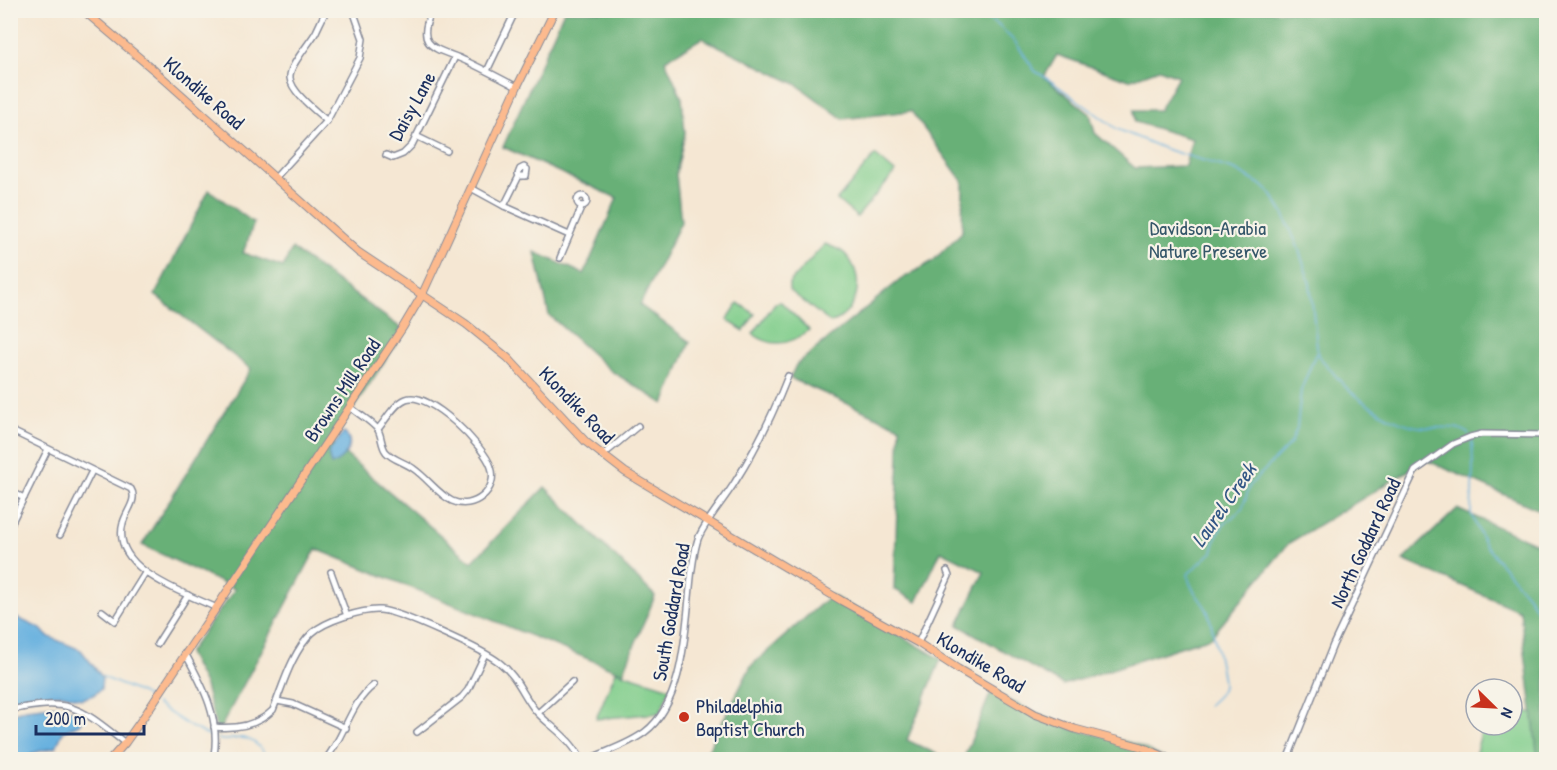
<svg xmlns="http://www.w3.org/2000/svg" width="1557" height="770" font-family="'Patrick Hand',sans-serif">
  <rect width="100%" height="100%" fill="#f7f3e8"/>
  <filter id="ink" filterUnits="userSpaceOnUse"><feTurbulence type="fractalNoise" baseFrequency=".0167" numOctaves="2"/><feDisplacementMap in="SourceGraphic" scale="12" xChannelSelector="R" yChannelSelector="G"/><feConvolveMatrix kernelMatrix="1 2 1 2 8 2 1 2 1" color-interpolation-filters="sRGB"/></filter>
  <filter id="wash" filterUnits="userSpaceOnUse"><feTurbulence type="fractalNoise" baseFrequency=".008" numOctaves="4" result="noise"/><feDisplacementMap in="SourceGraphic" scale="24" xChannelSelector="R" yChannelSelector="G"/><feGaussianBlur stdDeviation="1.35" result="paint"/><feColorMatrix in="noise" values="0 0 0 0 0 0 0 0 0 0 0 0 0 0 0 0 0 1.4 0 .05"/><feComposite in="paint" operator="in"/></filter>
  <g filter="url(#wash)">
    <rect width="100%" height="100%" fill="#f5e7d3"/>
    <g fill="#80cd8b" stroke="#4e7e74" stroke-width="1.5">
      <polygon points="875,155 895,172 857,217 837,200"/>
      <path d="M825 244C832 247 841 249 846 255 866 277 859 312 831 323L789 290V283Z"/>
      <path d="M781 302 809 330C791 345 772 348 753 334L775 303Z"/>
      <polygon points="738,303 755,314 744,331 727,320"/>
      <polygon points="616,671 670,688 660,713 596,719"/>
      <polygon points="1512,705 1536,715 1546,759 1474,760 1483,725 1512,725"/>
    </g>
    <g fill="#68b077" stroke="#42706a" stroke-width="1.5" fill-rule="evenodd">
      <path d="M564 11H1546V513L1426 460 1289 543 1211 637 1063 685 958 625 984 572 941 551 917 602 894 589 900 427 790 378 796 365 900 280 933 261 962 232 963 182 911 111 843 119 796 84 702 38 665 60 682 98 685 133 676 174 681 222 640 305 690 342 664 404 611 371 549 315 535 252 584 274 617 198 503 147ZM1057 55 1129 80 1159 69 1178 76 1159 110H1134L1135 122 1192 139 1185 166 1135 168 1095 133 1090 114 1044 77Z"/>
      <polygon points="209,190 254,223 243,253 283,267 292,249 405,331 331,442 472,562 545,487 655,596 623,673 316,549 221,727 218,735 205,686 188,653 235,589 142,545 251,369 155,295"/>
      <polygon points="1457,509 1543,547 1546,540 1546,759 1538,759 1520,611 1403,560"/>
      <polygon points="831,595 941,659 907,740 947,759 703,760 751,666"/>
      <polygon points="991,692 1070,728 1135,744 1168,760 963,760"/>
    </g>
    <g fill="#67b1df" stroke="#41709e" stroke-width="1.5">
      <path d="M344 432C357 445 344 459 331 465L328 453Z"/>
      <polygon points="11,615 41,629 47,636 81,650 102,677 101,689 93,695 82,699 62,694 11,700"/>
      <polygon points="53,706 77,712 82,716 81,723 63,732 56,747 33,753 27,759 11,760 12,714 25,709"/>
    </g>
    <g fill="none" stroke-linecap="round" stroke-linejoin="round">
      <g stroke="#67b1df" stroke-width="1.5">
        <path d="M944 10 981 16 998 25 1016 43 1035 71 1051 81 1117 129 1165 149 1235 170 1263 186 1271 194 1283 213 1298 247 1310 284 1318 356C1328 365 1334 375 1343 384 1354 397 1374 409 1389 417 1398 421 1409 426 1420 427 1437 430 1455 423 1469 434"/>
        <polyline points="1472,439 1473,467 1471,514 1485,545 1528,596 1546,627"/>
        <polyline points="103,677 143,694 152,701"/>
        <polyline points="156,704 191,727 214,738"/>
        <path d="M1208 705C1214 700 1224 692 1223 683 1223 677 1210 615 1207 610 1201 599 1188 587 1188 574L1212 552 1216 537 1223 525 1242 509 1250 485 1291 443 1297 428 1301 390 1316 353"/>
        <path d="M218 739C227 742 234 738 242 738 254 739 263 749 267 760"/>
      </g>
    </g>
  </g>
  <g filter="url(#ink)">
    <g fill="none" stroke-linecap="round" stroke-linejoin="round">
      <g stroke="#888b98" stroke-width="8">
        <g id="minor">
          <path d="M326 10C323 18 319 25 316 32 310 43 288 67 290 78 291 92 317 112 327 121"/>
          <path d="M432 10C413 50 439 48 466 61 483 69 500 78 517 87"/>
          <polyline points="487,71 516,10"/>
          <polyline points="416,136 447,151"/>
          <polyline points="386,155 393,158 403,154 412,145 455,57"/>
          <polyline points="276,177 327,121 360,58 363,39 354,13 351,10"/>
          <polyline points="471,188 504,206 569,235"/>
          <circle cx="582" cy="201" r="5"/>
          <polyline points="504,206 519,176 518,174 520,169 524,167 527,169 526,176 519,176"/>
          <polyline points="560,258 582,206"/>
          <path d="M350 407C358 414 373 422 378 430 382 437 381 446 386 452 393 460 405 462 414 469 427 478 438 494 452 501 473 511 499 490 491 467 485 447 429 390 406 399 394 404 386 420 378 429"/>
          <path d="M10 430 131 489C138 500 126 511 123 523 110 569 185 593 217 608"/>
          <polyline points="602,456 638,426"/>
          <polyline points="10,491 24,498"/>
          <polyline points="10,526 48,449"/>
          <polyline points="60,535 92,471"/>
          <polyline points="331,572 347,616"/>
          <polyline points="102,611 115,621 145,573"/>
          <polyline points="918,643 949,576 947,571"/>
          <polyline points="157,644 188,595"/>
          <path d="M185 653C203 686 222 721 213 760"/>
          <polyline points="277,701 293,704 346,728"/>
          <path d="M10 710C71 698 78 706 125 743"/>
          <polyline points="538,713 572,682"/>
          <path d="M214 727C236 729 257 726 273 710 283 685 292 652 312 633 325 621 362 609 380 610 399 611 484 650 500 663 517 676 523 695 535 710 544 721 556 728 565 738 572 744 577 752 582 760"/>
          <polyline points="417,732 462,697 468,690 485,654"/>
          <path d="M325 760C345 737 349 704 374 685"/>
          <path d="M587 760C606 751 628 745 645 732 681 705 685 639 689 598 691 578 692 558 698 539 705 521 725 499 735 482 756 449 774 412 788 376"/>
          <polyline points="1287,760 1333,645 1415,471 1453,444 1470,437 1482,434 1546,435"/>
        </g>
      </g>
      <g stroke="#888b98" stroke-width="9">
        <g id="major">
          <polyline points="83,10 155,71 358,252 466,324 508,358 586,442 625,472 842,601 918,643 958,669 1035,714 1075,729 1142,747 1172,760"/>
          <polyline points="110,760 125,743 147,712 403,327 422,295 517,87 555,10"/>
        </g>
      </g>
      <use href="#minor" stroke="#fff" stroke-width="5"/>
      <use href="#major" stroke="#fcba8e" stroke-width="7"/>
    </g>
  </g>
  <circle fill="#c8321e" stroke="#f7f3e8" stroke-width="2" cx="684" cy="717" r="6"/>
  <g text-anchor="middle" stroke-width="4.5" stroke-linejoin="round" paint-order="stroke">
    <g font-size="20" fill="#1b2f5e" stroke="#f7f3e8">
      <text transform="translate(204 93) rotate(41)" y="7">Klondike Road</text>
      <text transform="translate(412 106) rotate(-61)" y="7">Daisy Lane</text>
      <text transform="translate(342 390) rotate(-56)" y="7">Browns Mill Road</text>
      <text transform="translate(577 405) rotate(46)" y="7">Klondike Road</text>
      <text transform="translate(1365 543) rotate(-65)" y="7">North Goddard Road</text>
      <text transform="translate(671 612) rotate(-80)" y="7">South Goddard Road</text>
      <text transform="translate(981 662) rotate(31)" y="7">Klondike Road</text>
    </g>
    <g font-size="20" fill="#345669" stroke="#f7f3e8">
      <text x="1208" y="235">Davidson-Arabia<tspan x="1208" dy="23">Nature Preserve</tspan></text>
    </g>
    <g font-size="20" fill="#1b2f5e" stroke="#f7f3e8" text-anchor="start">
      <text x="696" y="713">Philadelphia<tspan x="696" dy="23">Baptist Church</tspan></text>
    </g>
    <g font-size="21" font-style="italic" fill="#325685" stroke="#f7f3e8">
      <text transform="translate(1224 505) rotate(-55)" y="7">Laurel Creek</text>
    </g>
  </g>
  <rect width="1557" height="770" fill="none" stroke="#f7f3e8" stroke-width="36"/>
  <g transform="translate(1494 707) rotate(114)"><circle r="28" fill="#f7f3e8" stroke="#9fa5b1" stroke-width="1.5"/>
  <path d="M0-4.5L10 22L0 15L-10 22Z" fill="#c8321e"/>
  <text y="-9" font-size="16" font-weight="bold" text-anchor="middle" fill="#1b2f5e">N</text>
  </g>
  <path d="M36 725v9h108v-9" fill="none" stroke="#1b2f5e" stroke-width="3"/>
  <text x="45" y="725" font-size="18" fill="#1b2f5e" stroke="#f7f3e8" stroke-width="4.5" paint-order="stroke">200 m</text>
</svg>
